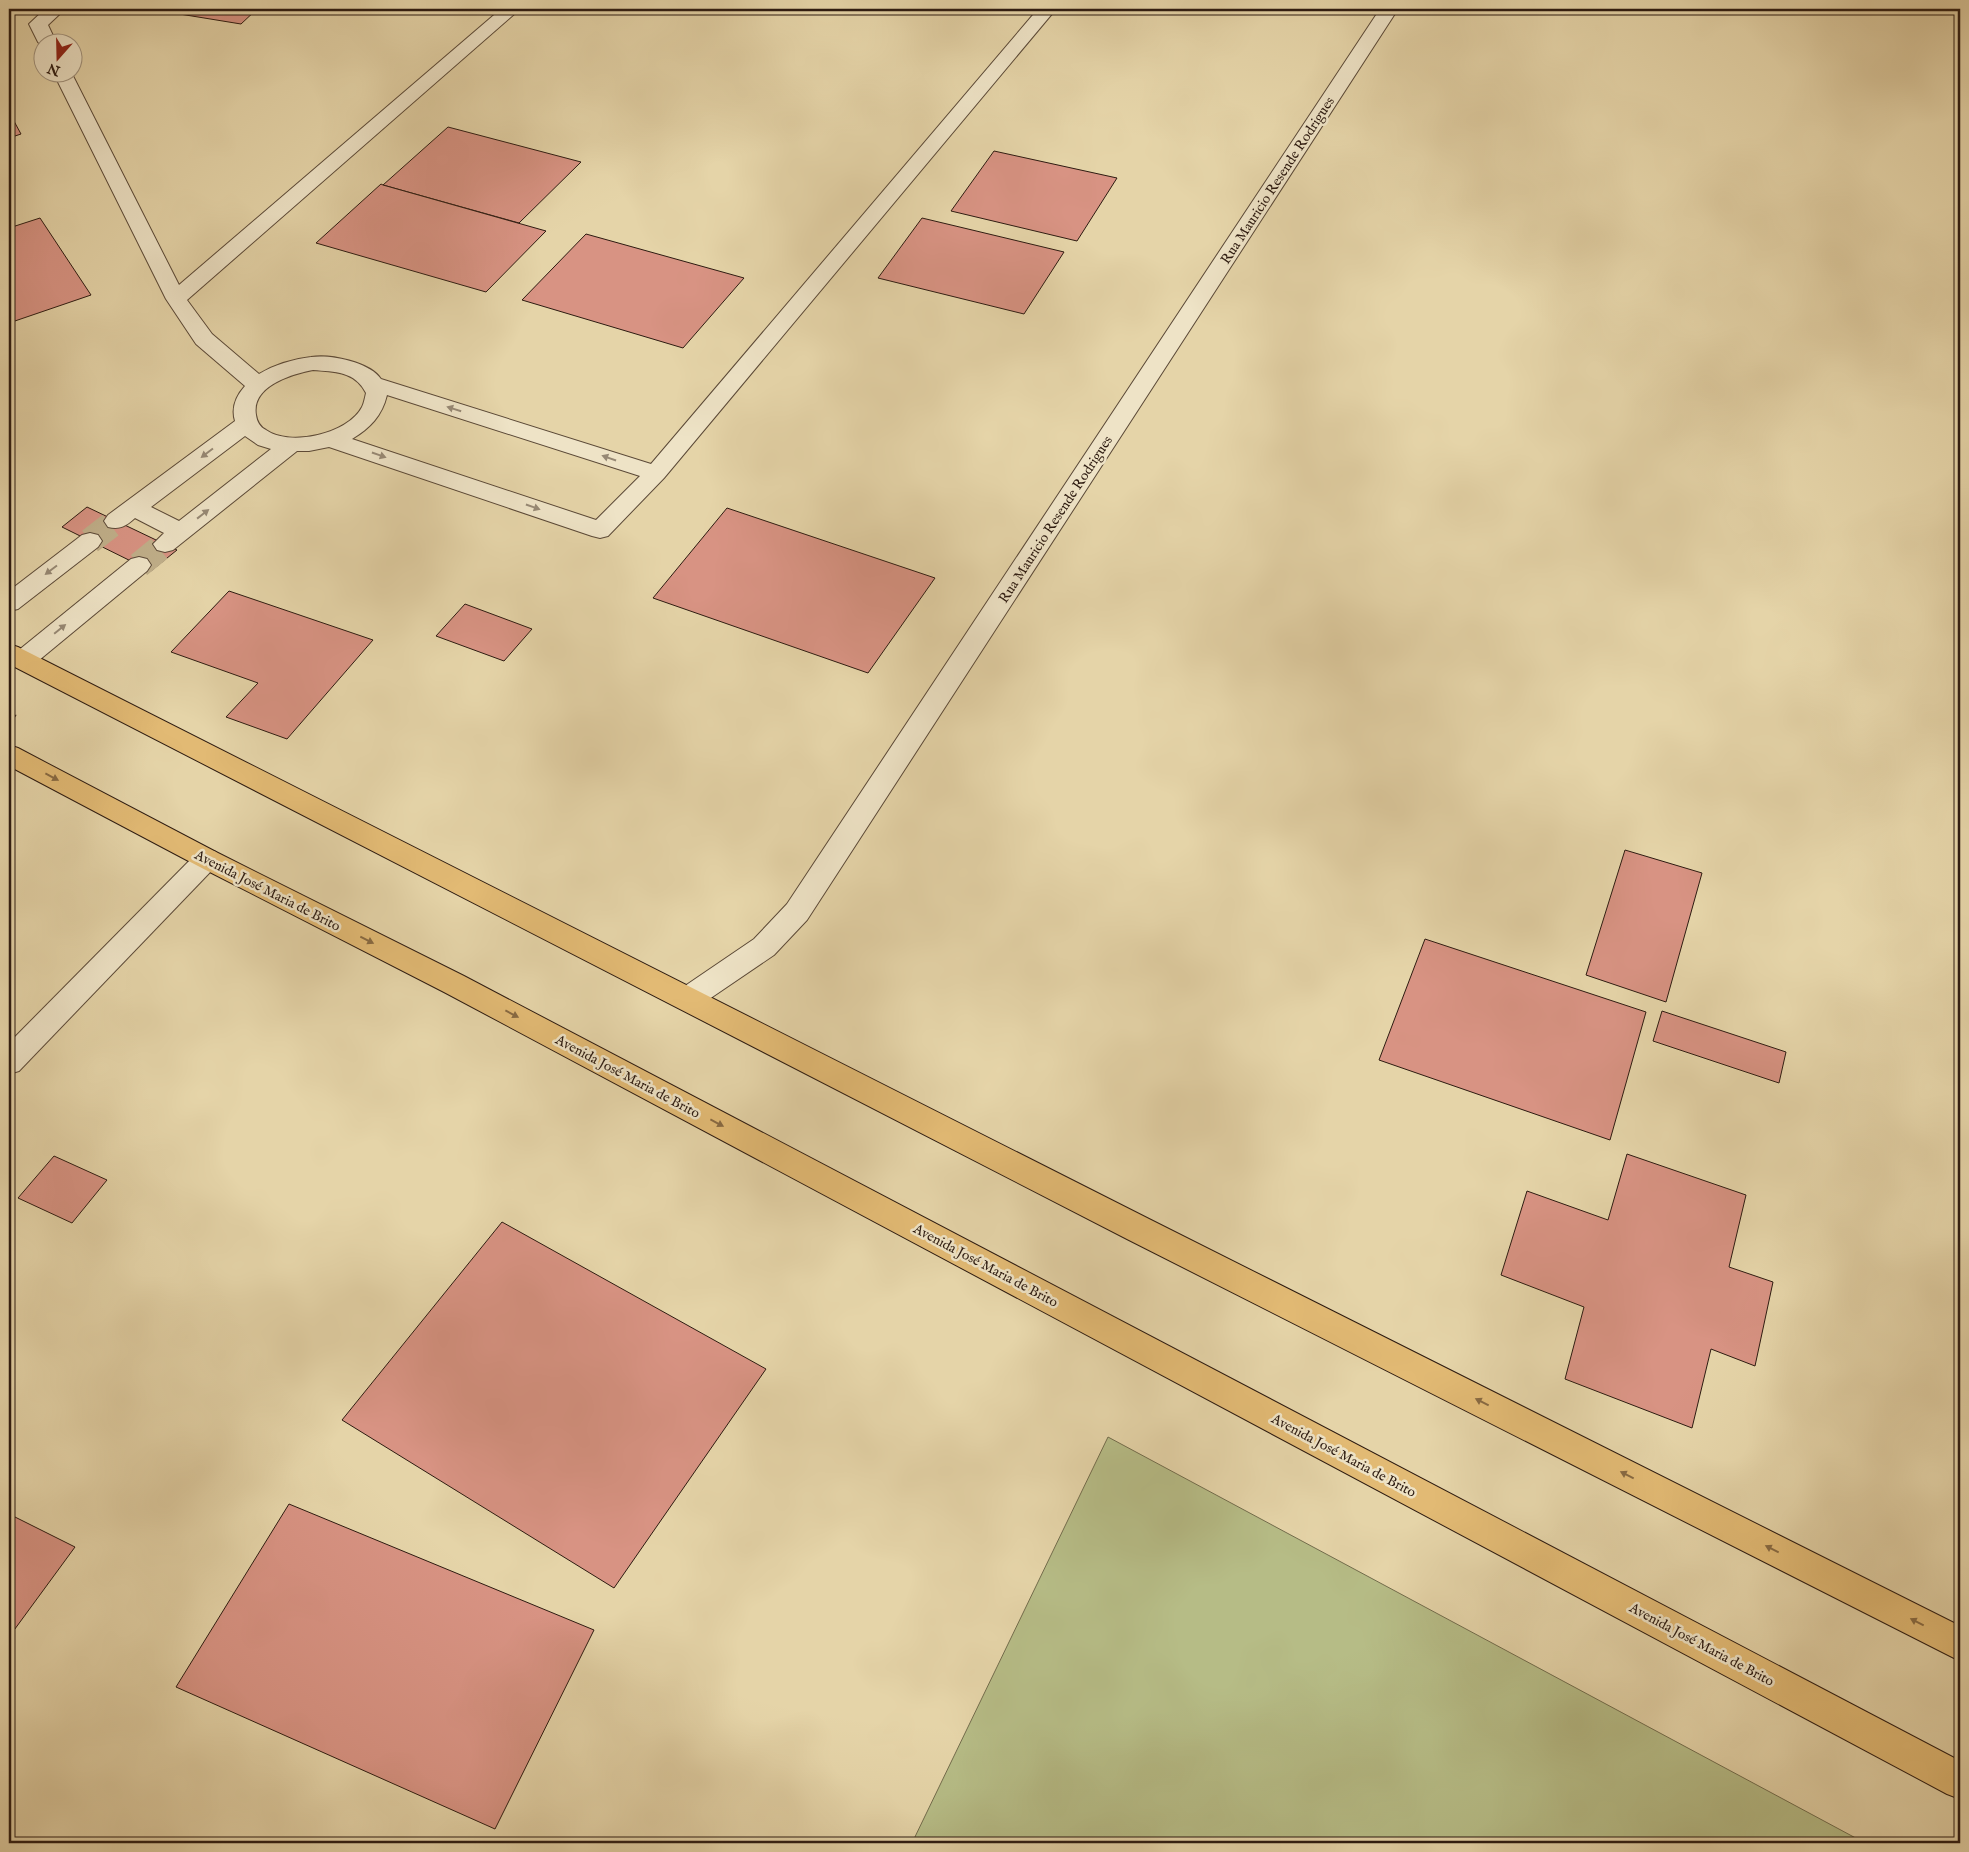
<svg xmlns="http://www.w3.org/2000/svg" width="1969" height="1852" font-family="'IM FELL English',serif">
  <rect width="100%" height="100%" fill="#e5d4a8"/>
  <filter id="stains"><feTurbulence type="fractalNoise" baseFrequency=".004" numOctaves="4"/><feColorMatrix values="0 0 0 0 .2 0 0 0 0 .09 0 0 0 0 .02 0 0 0 .5 -.17"/></filter>
  <radialGradient id="worn" r=".72"><stop offset=".6" stop-color="#630" stop-opacity="0"/><stop offset="1" stop-color="#630" stop-opacity=".3"/></radialGradient>
  <polygon fill="#b6bc86" stroke="#726c4c" points="1108,1437 1865,1843 912,1843"/>
  <g fill="#d89383" stroke="#2d1b11">
    <polygon points="149,9 257,9 241,24"/>
    <polygon points="9,112 21,134 9,138"/>
    <polygon points="448,127 581,162 519,223 383,185"/>
    <polygon points="994,151 1117,178 1077,241 951,211"/>
    <polygon points="381,184 383,185 546,231 486,292 316,243"/>
    <polygon points="40,218 91,295 9,323 9,228"/>
    <polygon points="922,218 1064,252 1024,314 878,278"/>
    <polygon points="586,234 744,278 683,348 522,300"/>
    <polygon points="87,507 177,550 151,571 62,527"/>
    <polygon points="727,508 935,578 868,673 653,598"/>
    <polygon points="229,591 373,640 287,739 226,717 258,683 171,652"/>
    <polygon points="465,604 532,629 504,661 436,636"/>
    <polygon points="1625,850 1702,873 1666,1002 1586,975"/>
    <polygon points="1425,939 1646,1012 1610,1140 1379,1060"/>
    <polygon points="1662,1011 1786,1052 1779,1083 1653,1041"/>
    <polygon points="1627,1154 1746,1195 1729,1267 1773,1282 1755,1366 1711,1349 1692,1428 1565,1379 1584,1307 1501,1275 1527,1191 1608,1220"/>
    <polygon points="54,1156 107,1180 72,1223 18,1198"/>
    <polygon points="502,1222 766,1369 614,1588 342,1420"/>
    <polygon points="289,1504 594,1630 495,1829 176,1687"/>
    <polygon points="9,1514 75,1547 9,1637"/>
  </g>
  <g fill="none" stroke-linecap="round" stroke-linejoin="round">
    <g stroke="#c0af8a" stroke-width="26" stroke-dasharray="26 13" stroke-linecap="butt">
      <polyline points="90,541 116,521"/>
      <polyline points="139,565 165,544"/>
    </g>
    <g stroke="#5b4937" stroke-width="2">
      <g id="minor">
        <polygon points="45,9 65,9 48,25 56,42 42,42 42,46 38,42 29,24"/>
        <path d="M501 9H520L187 300 212 334 259 374C274 365 293 359 311 357 330 354 370 362 381 379L651 464 1038 9H1056L664 478 608 536 600 538 592 536 329 447 309 451H297L173 550 165 552 157 550 153 544 164 533 135 518C126 526 120 530 108 527L104 521 108 515 235 421C231 408 236 396 245 386L196 344 166 299 53 72H71L179 285ZM313 370C335 372 355 371 366 393 365 397 364 403 362 407 348 434 290 447 266 430 260 427 257 422 256 415 251 386 292 374 313 370ZM387 395 640 476 596 520 352 439C370 428 382 416 387 395ZM245 436 258 445 271 449 179 521 151 507Z"/>
        <polygon points="1380,9 1398,9 807,920 774,955 699,1006 689,1010 679,1006 675,998 679,990 754,939 787,904"/>
        <polygon points="90,533 98,535 102,541 98,547 18,609 9,611 9,591 82,535"/>
        <polygon points="139,557 147,559 151,565 147,571 32,666 23,669 14,666 11,660 14,654 131,559"/>
        <polygon points="207,849 216,852 220,859 216,866 19,1071 9,1074 9,1043 198,852"/>
      </g>
    </g>
    <g stroke="#2d1b11" stroke-width="2">
      <g id="major">
        <polygon points="9,644 18,647 1149,1219 1960,1626 1960,1661 1127,1239 9,664"/>
        <polygon points="9,745 18,748 216,852 464,976 1960,1761 1960,1799 1947,1794 444,992 198,866 9,766"/>
      </g>
    </g>
    <polyline stroke="#2d1b11" stroke-width="3" stroke-dasharray="1 2.5" stroke-linecap="butt" points="9,712 17,717"/>
    <use href="#minor" fill="#eee3c6" fill-rule="evenodd"/>
    <use href="#major" fill="#e2ba74" fill-rule="evenodd"/>
  </g>
  <defs><path id="oneway-solid" d="M-6-.8H1V-3.2L6.5 0L1 3.2V.8H-6Z" transform="scale(1.25)"/></defs>
  <g fill="#978975">
    <use href="#oneway-solid" transform="translate(454 409) rotate(-163)"/>
    <use href="#oneway-solid" transform="translate(207 453) rotate(143)"/>
    <use href="#oneway-solid" transform="translate(379 455) rotate(19)"/>
    <use href="#oneway-solid" transform="translate(609 458) rotate(-161)"/>
    <use href="#oneway-solid" transform="translate(533 507) rotate(19)"/>
    <use href="#oneway-solid" transform="translate(203 514) rotate(-38)"/>
    <use href="#oneway-solid" transform="translate(51 570) rotate(143)"/>
    <use href="#oneway-solid" transform="translate(60 629) rotate(-39)"/>
  </g>
  <g fill="#886a42">
    <use href="#oneway-solid" transform="translate(52 777) rotate(28)"/>
    <use href="#oneway-solid" transform="translate(367 940) rotate(27)"/>
    <use href="#oneway-solid" transform="translate(512 1014) rotate(28)"/>
    <use href="#oneway-solid" transform="translate(717 1123) rotate(28)"/>
    <use href="#oneway-solid" transform="translate(1482 1402) rotate(-153)"/>
    <use href="#oneway-solid" transform="translate(1627 1475) rotate(-153)"/>
    <use href="#oneway-solid" transform="translate(1772 1549) rotate(-153)"/>
    <use href="#oneway-solid" transform="translate(1917 1622) rotate(-153)"/>
  </g>
  <g text-anchor="middle" stroke-width="5" stroke-linejoin="round" paint-order="stroke">
    <g font-size="14" fill="#2d1b11" stroke="#eee3c6">
      <text transform="translate(1277 180) rotate(-57)" y="5">Rua Mauricio Resende Rodrigues</text>
      <text transform="translate(1055 519) rotate(-57)" y="5">Rua Mauricio Resende Rodrigues</text>
      <text transform="translate(268 890) rotate(27)" y="5">Avenida José Maria de Brito</text>
      <text transform="translate(628 1076) rotate(28)" y="5">Avenida José Maria de Brito</text>
      <text transform="translate(986 1265) rotate(28)" y="5">Avenida José Maria de Brito</text>
      <text transform="translate(1344 1455) rotate(28)" y="5">Avenida José Maria de Brito</text>
      <text transform="translate(1702 1644) rotate(28)" y="5">Avenida José Maria de Brito</text>
    </g>
  </g>
  <rect width="1969" height="1852" fill="none" stroke="#e5d4a8" stroke-width="30"/>
  <rect x="10" y="10" width="1949" height="1832" fill="none" stroke="#2d1b11" stroke-width="2.5"/>
  <rect x="15" y="15" width="1939" height="1822" fill="none" stroke="#2d1b11"/>
  <g transform="translate(58 58) rotate(200)"><circle r="24" fill="#eee3c6" stroke="#a1937e"/>
  <path d="M0-4L9 19L0 12L-9 19Z" fill="#8f2418"/>
  <text y="-8" font-size="14" font-weight="bold" text-anchor="middle" fill="#2d1b11">N</text>
  </g>
  <rect width="100%" height="100%" filter="url(#stains)"/>
  <rect width="100%" height="100%" fill="url(#worn)"/>
</svg>
